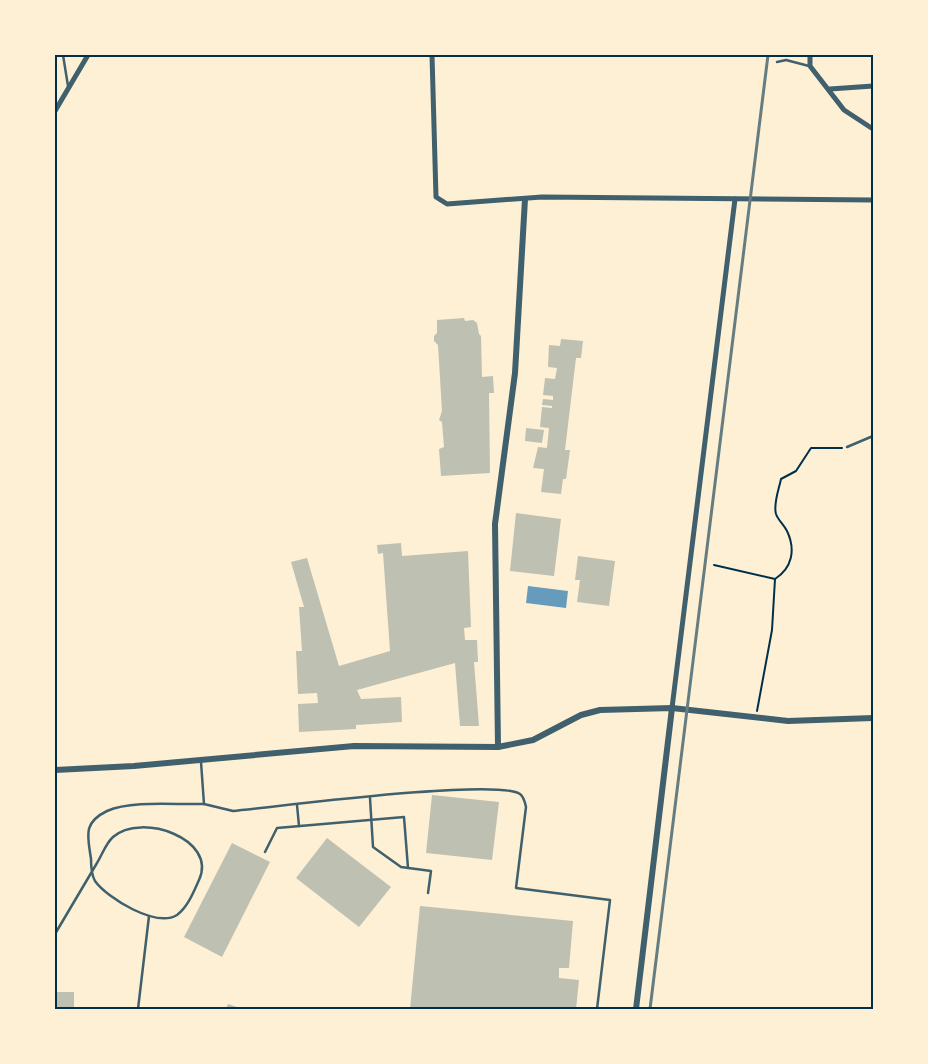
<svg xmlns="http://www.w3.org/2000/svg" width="928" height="1064" font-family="Cabin,sans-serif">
  <rect width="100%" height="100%" fill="#fdf0d5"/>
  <polygon fill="#669bbc" points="528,586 568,591 566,608 526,603"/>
  <g fill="#bec0b2">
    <polygon points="464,318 465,321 473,320 477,323 479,334 481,336 482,377 493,376 494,393 489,393 490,473 441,476 439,449 444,447 442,422 439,420 442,411 438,345 434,341 434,336 437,333 437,320"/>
    <polygon points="561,339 583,341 581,358 576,358 565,450 570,450 566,479 563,479 561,494 541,492 544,469 533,468 538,447 547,448 549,428 540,427 542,407 552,408 552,406 542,405 543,399 553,400 553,396 543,395 545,378 555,379 557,368 548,367 549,345 560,346"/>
    <polygon points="526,428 544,430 542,443 525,441"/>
    <polygon points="516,513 561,519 554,576 510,571"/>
    <polygon points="401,543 402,556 468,551 471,627 464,628 465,640 477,640 478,662 474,662 479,726 460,726 455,663 357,690 361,699 401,697 402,722 356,725 356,729 299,732 298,704 318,703 317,693 298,694 296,651 302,651 299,607 304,607 291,562 307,558 339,666 390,651 383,553 378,554 377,545"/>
    <polygon points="578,556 615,561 609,606 577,602 580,580 575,580"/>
    <polygon points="432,795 499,802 492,860 426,853"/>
    <polygon points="327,838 391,887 359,927 296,878"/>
    <polygon points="232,843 270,862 222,957 184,937"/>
    <polygon points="420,906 573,921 569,968 559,968 559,978 579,980 576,1009 410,1009"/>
    <rect x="55" y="992" width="19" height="17"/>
    <polygon points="228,1004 243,1009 226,1009"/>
  </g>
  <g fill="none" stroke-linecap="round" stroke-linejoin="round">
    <g stroke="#003049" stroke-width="2">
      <path d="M714 565 775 579C792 568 796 550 787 531 784 525 778 520 776 514 773 504 779 489 781 479L796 471 811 448H842"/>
      <polyline points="757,711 772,630 775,579"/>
    </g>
    <g stroke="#3f606c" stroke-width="2.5">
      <polyline points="63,55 68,86"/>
      <polyline points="777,62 786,60 809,66"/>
      <polyline points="847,447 873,436"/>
      <path d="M201 762 204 804 233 811C275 807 496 778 520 794 524 797 525 802 526 807L516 888 610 900 597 1009"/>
      <polyline points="370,798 373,847 401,867 431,871 428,893"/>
      <polyline points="297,805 299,826"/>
      <polyline points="265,852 277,828 404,817 408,868"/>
      <path d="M55 934C69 910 83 887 97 863 102 855 106 843 113 837 141 812 218 839 199 880 194 891 188 907 177 915 156 928 107 898 95 881 91 874 91 866 91 859 88 837 82 823 107 811 132 800 176 805 204 804"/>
      <polyline points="138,1009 149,916"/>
    </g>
    <g stroke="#3f606c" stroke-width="5">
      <polyline points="432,55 436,197 447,204 542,197 873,200"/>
      <polyline points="810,55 810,66 844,110 873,129"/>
      <polyline points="830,89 873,86"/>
      <polyline points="55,111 88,55"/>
      <polyline points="672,708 735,199"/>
    </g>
    <g stroke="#3f606c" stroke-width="6">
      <polyline points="498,747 495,524 515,373 525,199"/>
      <polyline points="55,770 134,766 354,746 498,747 533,740 581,715 600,710 672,708 788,721 873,718"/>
      <polyline points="636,1009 672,708"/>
    </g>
    <polyline stroke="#657d81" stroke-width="3" points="650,1009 768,55"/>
  </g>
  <rect width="928" height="1064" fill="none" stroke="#fdf0d5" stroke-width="112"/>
  <rect x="56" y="56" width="816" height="952" fill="none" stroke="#003049" stroke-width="2"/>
</svg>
